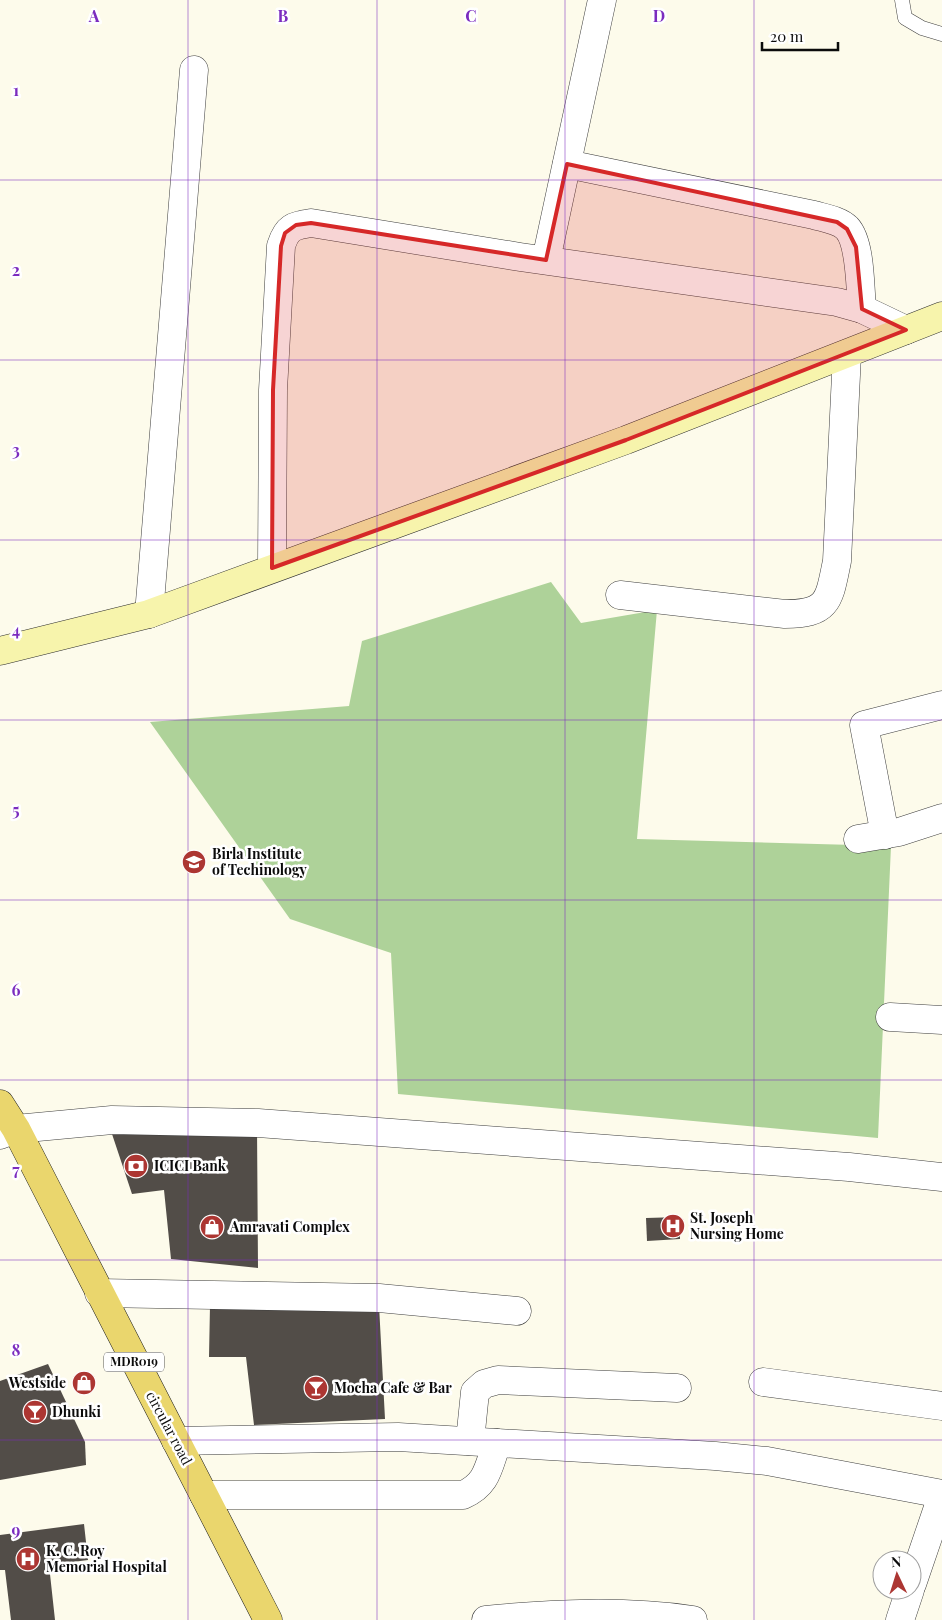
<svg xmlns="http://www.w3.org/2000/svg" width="942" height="1620" font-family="'Playfair Display',serif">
  <rect width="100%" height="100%" fill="#fdfbeb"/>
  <polygon fill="#aed299" points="551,582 581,623 657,610 637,839 891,846 878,1138 398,1094 391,953 290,919 150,722 349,706 362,641"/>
  <g fill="#524d48">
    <polygon points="109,1125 257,1127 258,1268 171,1259 164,1190 132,1194"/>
    <polygon points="680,1217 680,1239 647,1241 646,1218"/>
    <polygon points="379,1305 385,1419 254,1425 246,1357 209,1357 210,1306"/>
    <polygon points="48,1364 85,1442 86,1465 0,1480 0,1381"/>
    <polygon points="84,1524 88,1560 49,1565 55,1620 11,1620 5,1570 0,1570 0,1535"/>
  </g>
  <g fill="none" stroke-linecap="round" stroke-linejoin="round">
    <g stroke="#3e3e3e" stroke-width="15">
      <polyline id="service" points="902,0 905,18 922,28 942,34"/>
    </g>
    <g stroke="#3e3e3e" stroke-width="29">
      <g id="minor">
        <path d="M567 164 814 215C824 218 839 220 847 228 861 243 860 289 862 309"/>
        <polyline points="546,260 602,0"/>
        <path d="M272 568 273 390 281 246C287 227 293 226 311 223L520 257 837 302 862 309 906 330"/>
        <path d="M620 595 785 614C829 614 829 600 837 561L847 354"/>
        <polyline points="149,614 194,70"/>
        <polyline points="885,835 864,725 942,705"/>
        <polyline points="858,839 899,832 942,818"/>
        <polyline points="890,1017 942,1020"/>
        <polyline points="0,1135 16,1129 112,1120 258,1123 849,1167 942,1177"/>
        <polyline points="99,1293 379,1298 517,1311"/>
        <polyline points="763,1382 942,1406"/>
        <polyline points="176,1441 398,1437 715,1456 767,1461 942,1494"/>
        <polyline points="470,1441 475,1392 484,1384 498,1380 677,1388"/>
        <path d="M204 1495H463C488 1484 488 1467 497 1443"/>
        <polyline points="912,1584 942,1496"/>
        <path d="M486 1620C555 1613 624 1610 693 1620"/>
        <polyline points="900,1620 910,1590"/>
      </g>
    </g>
    <g stroke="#2d2d2d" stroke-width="29">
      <polyline id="secondary" points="0,651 149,614 626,440 942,316"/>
    </g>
    <g stroke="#1c1c1c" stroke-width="29">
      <polyline id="primary" points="0,1104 16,1129 268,1620"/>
    </g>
    <use href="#service" stroke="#fff" stroke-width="14"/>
    <use href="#minor" stroke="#fff" stroke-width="28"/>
    <use href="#secondary" stroke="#f7f4ac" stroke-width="28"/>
    <use href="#primary" stroke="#ead66d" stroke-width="28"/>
  </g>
  <path fill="#d62828" fill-opacity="0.2" stroke="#d62828" stroke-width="4" stroke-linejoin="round" d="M567 164 837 222 847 229 856 247 862 309 906 330 626 440 272 568 273 390 281 246 285 233 296 225 311 223 546 260Z"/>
  <path fill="none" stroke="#7b2cbf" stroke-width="1" stroke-opacity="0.55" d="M188 0V1620M377 0V1620M565 0V1620M754 0V1620M0 180H942M0 360H942M0 540H942M0 720H942M0 900H942M0 1080H942M0 1260H942M0 1440H942"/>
  <defs>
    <g id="university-disc" transform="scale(1.25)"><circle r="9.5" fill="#ac3632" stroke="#fff"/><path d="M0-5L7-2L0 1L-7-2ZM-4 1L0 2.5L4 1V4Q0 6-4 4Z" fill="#fff"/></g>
    <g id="bank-disc" transform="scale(1.25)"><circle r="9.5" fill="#ac3632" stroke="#fff"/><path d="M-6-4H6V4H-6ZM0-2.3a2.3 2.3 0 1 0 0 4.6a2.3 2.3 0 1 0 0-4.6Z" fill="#fff"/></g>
    <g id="hospital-disc" transform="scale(1.25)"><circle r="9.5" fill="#ac3632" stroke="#fff"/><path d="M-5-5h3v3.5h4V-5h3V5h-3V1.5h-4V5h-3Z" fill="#fff"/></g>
    <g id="shop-disc" transform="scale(1.25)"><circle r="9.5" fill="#ac3632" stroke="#fff"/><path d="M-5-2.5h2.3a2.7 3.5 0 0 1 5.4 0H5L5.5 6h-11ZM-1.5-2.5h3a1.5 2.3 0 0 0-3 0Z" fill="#fff"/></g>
    <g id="bar-disc" transform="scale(1.25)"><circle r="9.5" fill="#ac3632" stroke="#fff"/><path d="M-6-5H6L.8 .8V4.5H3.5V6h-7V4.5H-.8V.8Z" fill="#fff"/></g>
  </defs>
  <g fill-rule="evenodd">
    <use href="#university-disc" x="194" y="862"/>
    <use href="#bank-disc" x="136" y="1166"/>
    <use href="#hospital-disc" x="673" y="1226"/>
    <use href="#shop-disc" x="212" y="1227"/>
    <use href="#shop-disc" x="84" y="1383"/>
    <use href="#bar-disc" x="316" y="1388"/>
    <use href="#bar-disc" x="35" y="1412"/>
    <use href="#hospital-disc" x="28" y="1559"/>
  </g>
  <g text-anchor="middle" stroke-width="5" stroke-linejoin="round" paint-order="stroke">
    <rect fill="#fff" stroke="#545454" stroke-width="1" x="104" y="1352.5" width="60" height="19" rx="4"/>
    <g font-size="12" font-weight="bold" fill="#0b0b0b">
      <text x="134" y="1366">MDR019</text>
    </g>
    <g font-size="14" font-weight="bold" fill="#0b0b0b" stroke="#fff" text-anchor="start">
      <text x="212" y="859">Birla Institute<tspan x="212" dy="16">of Techinology</tspan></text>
      <text x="154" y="1171">ICICI Bank</text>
      <text x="690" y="1223">St. Joseph<tspan x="690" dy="16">Nursing Home</tspan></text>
      <text x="230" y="1232">Amravati Complex</text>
      <text x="66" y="1388" text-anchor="end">Westside</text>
      <text x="334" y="1393">Mocha Cafe &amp; Bar</text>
      <text x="52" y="1417">Dhunki</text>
      <text x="46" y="1556">K. C. Roy<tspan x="46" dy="16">Memorial Hospital</tspan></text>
    </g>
    <g font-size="14" fill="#0b0b0b" stroke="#fff">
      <text transform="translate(169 1428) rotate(62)" y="5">circular road</text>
    </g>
  </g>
  <g font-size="16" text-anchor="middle" font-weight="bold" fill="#7b2cbf" stroke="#fff" stroke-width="5" stroke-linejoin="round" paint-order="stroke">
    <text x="94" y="22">A</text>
    <text x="283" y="22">B</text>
    <text x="471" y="22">C</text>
    <text x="659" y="22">D</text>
    <text x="16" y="96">1</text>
    <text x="16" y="276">2</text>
    <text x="16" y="456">3</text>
    <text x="16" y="636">4</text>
    <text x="16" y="816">5</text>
    <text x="16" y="996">6</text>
    <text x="16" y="1176">7</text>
    <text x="16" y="1356">8</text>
    <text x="16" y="1536">9</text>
  </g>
  <g transform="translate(897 1575) rotate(356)"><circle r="24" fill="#ffffff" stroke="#9d9d9d"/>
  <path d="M0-4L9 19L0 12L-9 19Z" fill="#ac3632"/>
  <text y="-8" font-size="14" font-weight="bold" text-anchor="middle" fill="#0b0b0b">N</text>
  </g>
  <path d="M762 42v8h76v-8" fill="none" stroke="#0b0b0b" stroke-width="2.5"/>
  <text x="770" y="42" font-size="15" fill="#0b0b0b" stroke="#ffffff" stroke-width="4" paint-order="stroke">20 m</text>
</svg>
